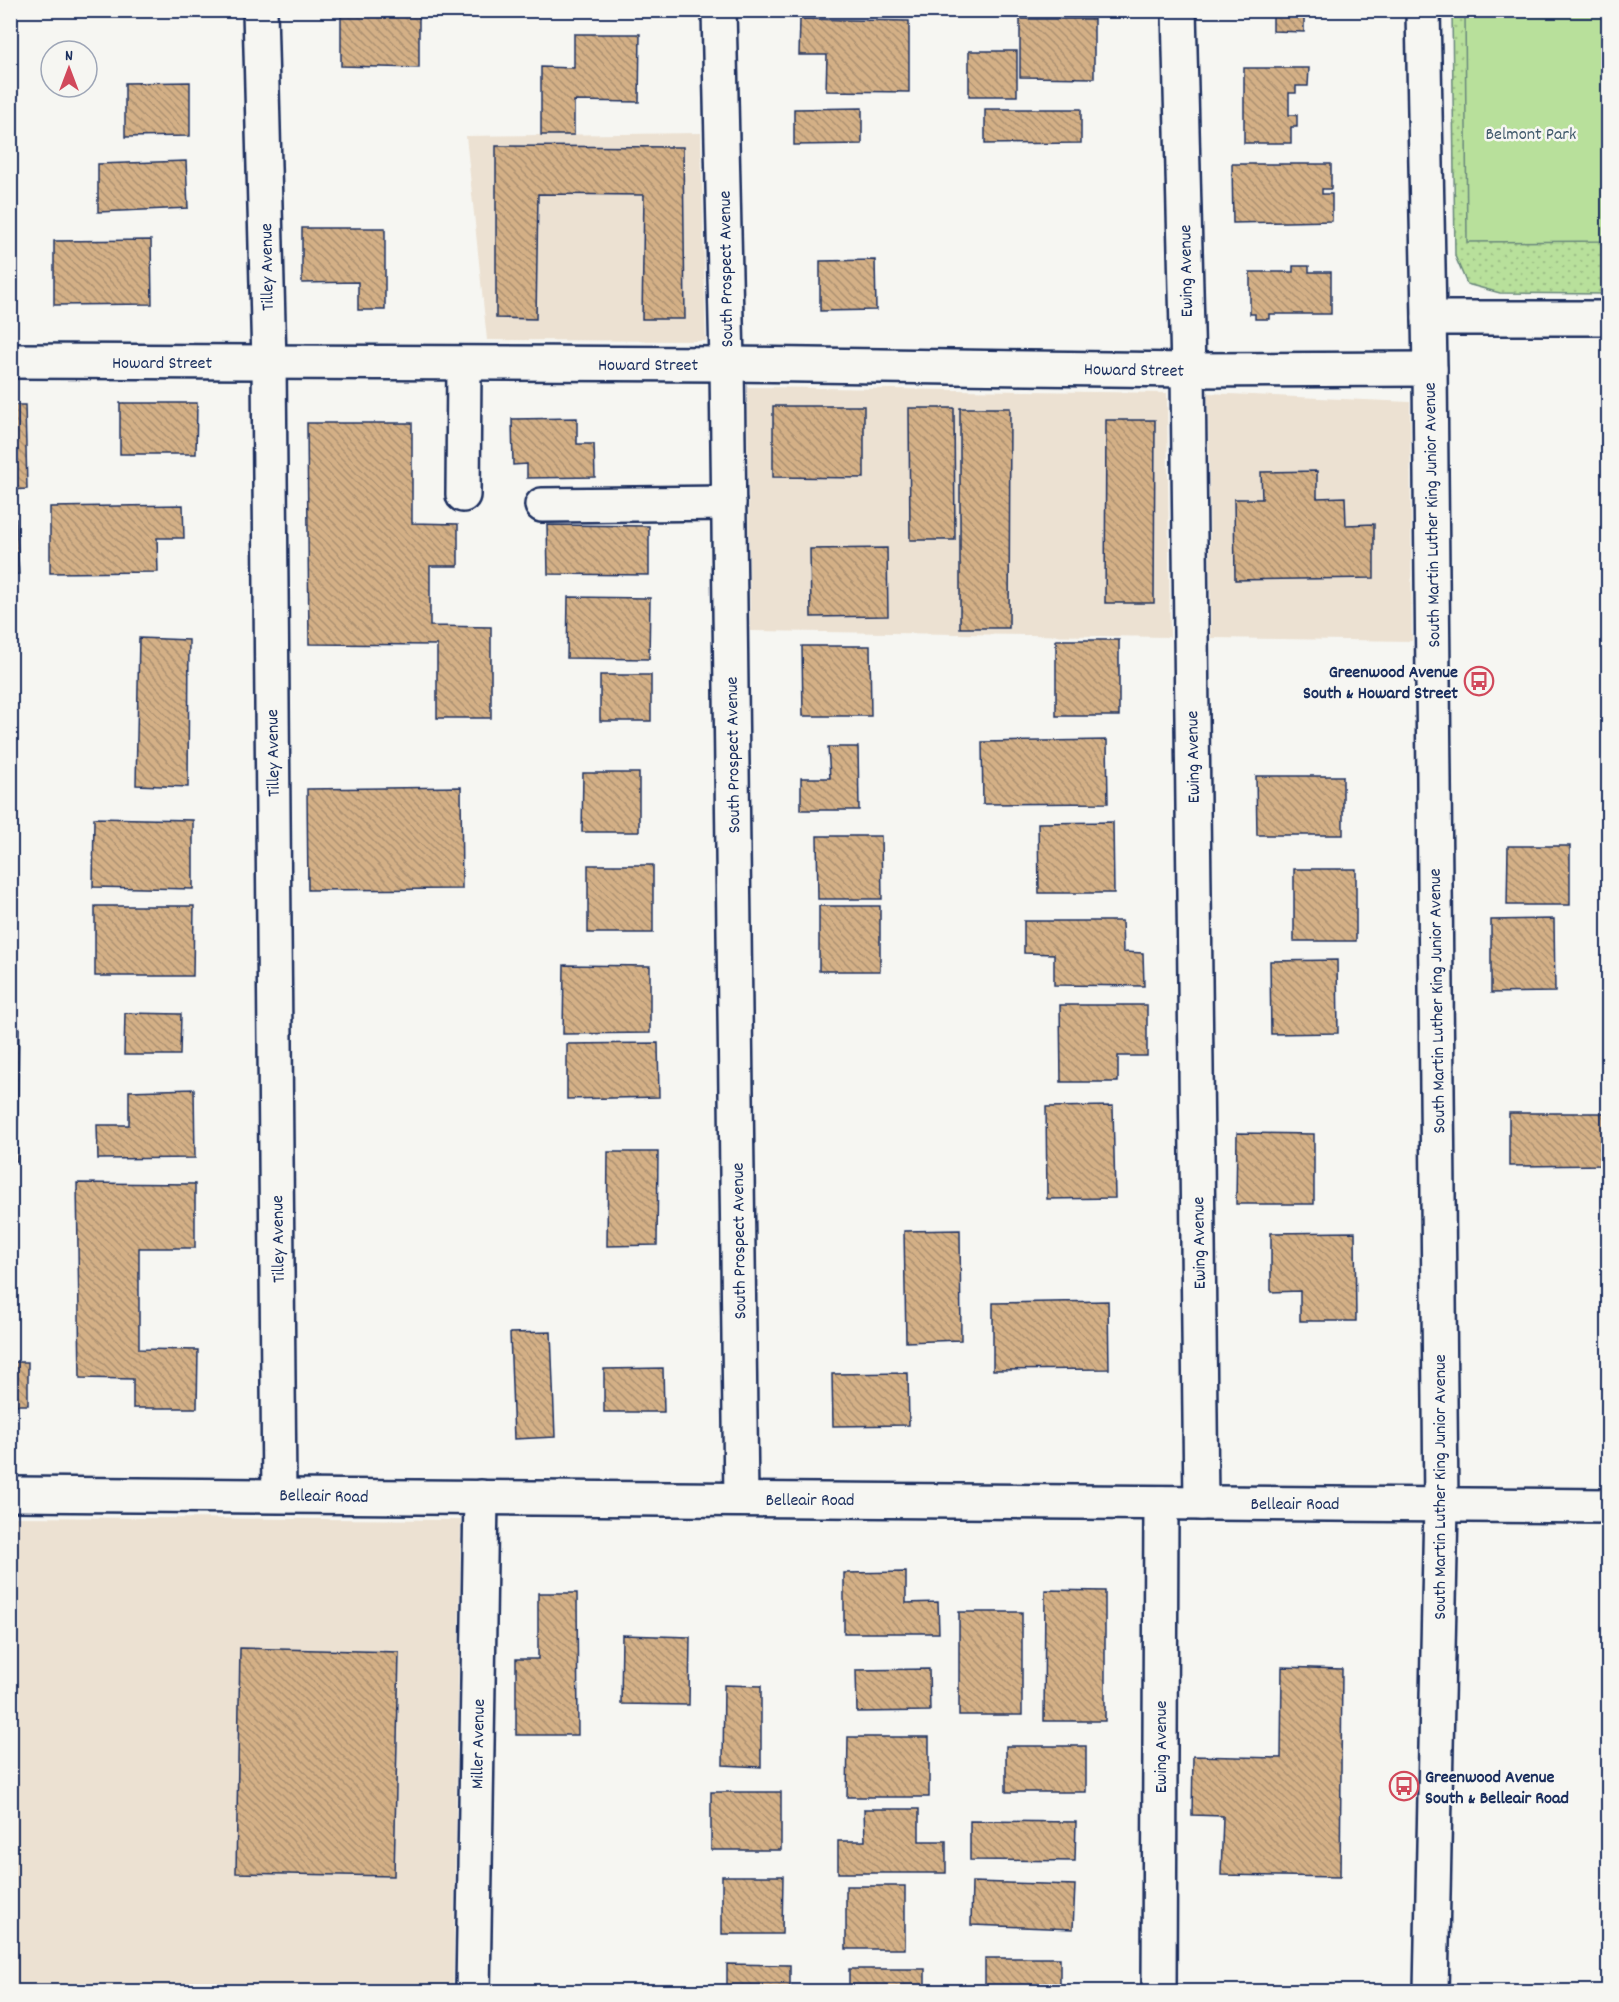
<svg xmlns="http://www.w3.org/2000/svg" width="1619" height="2002" font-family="Dekko,sans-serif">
  <defs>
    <pattern id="grass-dots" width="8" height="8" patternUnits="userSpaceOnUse" patternTransform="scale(1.5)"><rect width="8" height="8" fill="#b8e09b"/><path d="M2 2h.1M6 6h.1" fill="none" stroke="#9ec088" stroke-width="1.8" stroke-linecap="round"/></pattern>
    <pattern id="building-back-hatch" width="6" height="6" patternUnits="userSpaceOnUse" patternTransform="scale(1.5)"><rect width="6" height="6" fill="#d4b086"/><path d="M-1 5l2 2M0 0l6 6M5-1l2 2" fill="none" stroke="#ab9071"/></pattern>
  </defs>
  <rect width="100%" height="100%" fill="#f6f6f2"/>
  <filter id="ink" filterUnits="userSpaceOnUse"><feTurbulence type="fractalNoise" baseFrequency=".0167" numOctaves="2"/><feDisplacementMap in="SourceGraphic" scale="12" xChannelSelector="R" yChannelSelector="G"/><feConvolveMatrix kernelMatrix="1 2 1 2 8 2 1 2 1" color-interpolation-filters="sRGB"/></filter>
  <g filter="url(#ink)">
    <g fill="#ece1d2">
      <polygon points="701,133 706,341 487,340 466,136"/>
      <polygon points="747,387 1167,393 1170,637 750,631"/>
      <polygon points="1208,393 1410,402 1412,641 1211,638"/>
      <polygon points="11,1517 461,1520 453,1991 11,1992"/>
    </g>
    <polygon fill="url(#grass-dots)" stroke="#6a887c" stroke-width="1.5" points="1452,11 1608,11 1608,294 1500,293 1467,284 1455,256"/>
    <polygon fill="#b8e09b" stroke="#6a887c" stroke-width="1.5" points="1465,11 1608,11 1608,241 1467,242"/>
    <g fill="url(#building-back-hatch)" stroke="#1b2f5e" stroke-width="1.5">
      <polygon points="341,10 419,10 419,68 341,66"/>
      <polygon points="1273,10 1304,10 1304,32 1273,31"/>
      <polygon points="800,19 909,21 909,92 826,91 827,55 799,55"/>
      <polygon points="1020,19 1094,19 1094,78 1020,77"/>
      <polygon points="574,34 640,34 639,102 574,101 574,135 541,135 541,67 574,68"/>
      <rect x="969" y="51" width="48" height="45"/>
      <polygon points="1244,68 1309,68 1308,86 1296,86 1296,93 1289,93 1289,115 1297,115 1297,127 1291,127 1291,143 1244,143"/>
      <polygon points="190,82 190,136 125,137 125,83"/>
      <polygon points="862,108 862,144 794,145 794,109"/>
      <polygon points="985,109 1081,109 1081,143 985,144"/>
      <polygon points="496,146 683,147 685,319 642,319 644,195 538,194 536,319 496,318"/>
      <polygon points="186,161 188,208 98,212 98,164"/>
      <polygon points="1232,164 1331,164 1331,189 1322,189 1322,194 1332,194 1332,221 1233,223"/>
      <polygon points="302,228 385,228 385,310 358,310 358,282 302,283"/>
      <polygon points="151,240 152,304 54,305 54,241"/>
      <polygon points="875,260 876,310 820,311 820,261"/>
      <polygon points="1293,266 1309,266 1309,272 1331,272 1331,314 1269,314 1269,319 1255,319 1255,314 1250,314 1250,272 1293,272"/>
      <polygon points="120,403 197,403 196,454 120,454"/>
      <polygon points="10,405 25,405 27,489 10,490"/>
      <polygon points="773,406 864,406 864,478 773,477"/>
      <polygon points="909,408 954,408 955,540 910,540"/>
      <polygon points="960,408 1010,408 1009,628 960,628"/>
      <polygon points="577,418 577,444 594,444 595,477 527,478 527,464 513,465 512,419"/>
      <polygon points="1106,420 1155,420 1154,603 1105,603"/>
      <polygon points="307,423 412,423 412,523 458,524 458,566 430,566 430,626 491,627 491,718 437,718 437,645 309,644"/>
      <polygon points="1317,471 1317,498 1345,497 1346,525 1374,524 1374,578 1235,580 1234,499 1262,499 1261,472"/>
      <polygon points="183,505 184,538 157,538 158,572 50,573 50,507"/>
      <polygon points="16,519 19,574 10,575 10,520"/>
      <polygon points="547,525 649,526 649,575 548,574"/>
      <polygon points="887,548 888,616 811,617 810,549"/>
      <polygon points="568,597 650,598 649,659 567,658"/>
      <polygon points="139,638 189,640 188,787 136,785"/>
      <rect x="1056" y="640" width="63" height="76"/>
      <polygon points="802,646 870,646 871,716 803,716"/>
      <rect x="600" y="675" width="51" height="46"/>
      <polygon points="1107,740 1108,803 983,804 982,742"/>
      <polygon points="828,747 858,747 859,810 801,810 801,778 830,778"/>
      <polygon points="583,773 639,773 639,832 582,832"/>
      <polygon points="1256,776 1343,776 1343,835 1257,835"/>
      <polygon points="461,787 462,889 308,890 307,789"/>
      <polygon points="94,818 193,820 193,889 93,887"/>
      <polygon points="1113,822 1114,893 1039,893 1038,823"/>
      <polygon points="817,836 881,836 882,899 818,899"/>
      <polygon points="1508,846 1570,846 1570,905 1507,905"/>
      <rect x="588" y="865" width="65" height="68"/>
      <rect x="1294" y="869" width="62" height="72"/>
      <polygon points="95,906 194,906 193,976 95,976"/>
      <rect x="819" y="906" width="61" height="65"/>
      <polygon points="1554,919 1555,992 1491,993 1491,920"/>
      <polygon points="1024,921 1122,921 1123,952 1143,953 1144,986 1054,985 1054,954 1024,953"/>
      <polygon points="1337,960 1338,1033 1271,1034 1270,961"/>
      <polygon points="564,965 650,966 650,1033 563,1034"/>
      <polygon points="1060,1005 1147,1005 1147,1056 1118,1056 1118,1082 1061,1082"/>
      <polygon points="125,1013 181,1014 180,1055 124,1055"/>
      <polygon points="10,1027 19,1027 17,1161 10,1161"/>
      <polygon points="658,1043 659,1097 567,1099 567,1044"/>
      <polygon points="194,1089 195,1158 98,1159 97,1125 129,1125 129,1091"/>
      <polygon points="1113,1106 1115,1198 1047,1199 1046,1107"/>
      <polygon points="1509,1113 1608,1113 1608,1165 1509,1166"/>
      <polygon points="1237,1133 1314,1134 1314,1204 1236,1204"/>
      <polygon points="608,1152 658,1152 657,1245 607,1246"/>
      <polygon points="77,1183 195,1184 195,1248 139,1248 139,1349 198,1350 197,1408 133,1408 133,1379 80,1378"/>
      <polygon points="960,1230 961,1340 906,1342 904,1231"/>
      <polygon points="1355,1232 1356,1321 1300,1321 1300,1291 1271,1292 1271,1233"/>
      <polygon points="1108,1301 1109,1369 993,1370 993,1303"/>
      <polygon points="551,1332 555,1437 514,1439 510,1333"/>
      <rect x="10" y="1362" width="18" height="43"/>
      <polygon points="663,1368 664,1412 604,1412 604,1369"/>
      <polygon points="908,1373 909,1425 833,1426 832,1374"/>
      <polygon points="906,1572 906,1603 938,1602 939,1633 844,1633 844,1573"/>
      <polygon points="1045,1590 1105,1591 1105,1721 1044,1721"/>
      <polygon points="538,1593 577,1593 578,1735 516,1735 516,1659 538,1659"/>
      <rect x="959" y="1612" width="63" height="103"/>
      <polygon points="622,1635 690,1637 689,1705 621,1704"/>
      <polygon points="240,1648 399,1652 394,1876 236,1873"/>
      <polygon points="1282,1667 1342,1669 1340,1877 1221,1875 1223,1816 1192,1815 1193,1756 1281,1758"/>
      <polygon points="929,1669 930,1711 857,1712 856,1670"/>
      <polygon points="724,1685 761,1686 761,1767 723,1765"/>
      <polygon points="848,1737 929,1737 929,1797 847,1797"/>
      <rect x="1006" y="1746" width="80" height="46"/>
      <rect x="711" y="1792" width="70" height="58"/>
      <polygon points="864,1809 919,1809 919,1841 946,1841 946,1873 838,1873 838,1841 865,1841"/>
      <polygon points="970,1821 1076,1822 1075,1861 970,1860"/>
      <polygon points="722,1876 783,1876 782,1934 722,1934"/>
      <polygon points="972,1882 1075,1885 1073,1929 971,1925"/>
      <rect x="846" y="1886" width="59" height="63"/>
      <rect x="985" y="1958" width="75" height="34"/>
      <polygon points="727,1964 790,1965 790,1992 727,1992"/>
      <rect x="849" y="1969" width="76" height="23"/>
    </g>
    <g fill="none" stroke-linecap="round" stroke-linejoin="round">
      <g stroke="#1b2f5e" stroke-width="38">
        <g id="minor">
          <polyline points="260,10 269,363 279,1495"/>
          <polyline points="719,10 727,364 741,1499"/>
          <polyline points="1179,10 1188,370 1201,1503"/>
          <polyline points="1423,10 1430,369 1441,1504 1431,1992"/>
          <polyline points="1429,318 1608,318"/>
          <polyline points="10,361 727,364 1188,370 1430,369"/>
          <polyline points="463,495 464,364"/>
          <polyline points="542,505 729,503"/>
          <polyline points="473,1992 481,1497"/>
          <polyline points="1159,1992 1161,1503"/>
        </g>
      </g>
      <g stroke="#1b2f5e" stroke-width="38">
        <polyline id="major" points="10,1494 1608,1506"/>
      </g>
      <use href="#minor" stroke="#f6f6f2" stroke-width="33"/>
      <use href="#major" stroke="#f6f6f2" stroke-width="33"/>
    </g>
  </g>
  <defs>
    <g id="bus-ring" transform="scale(1.5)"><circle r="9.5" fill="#f6f6f2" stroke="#d1495b" stroke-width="1.5"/><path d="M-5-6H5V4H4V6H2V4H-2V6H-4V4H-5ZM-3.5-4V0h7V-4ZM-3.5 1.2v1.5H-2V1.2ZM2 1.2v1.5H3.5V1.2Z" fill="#d1495b"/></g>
  </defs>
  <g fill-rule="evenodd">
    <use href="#bus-ring" x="1479" y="681"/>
    <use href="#bus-ring" x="1404" y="1786"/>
  </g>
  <g text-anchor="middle" stroke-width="5" stroke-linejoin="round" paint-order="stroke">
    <g font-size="18" fill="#425b6d" stroke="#f6f6f2">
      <text x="1531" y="139">Belmont Park</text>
    </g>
    <g font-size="18" fill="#1b2f5e" stroke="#f6f6f2">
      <text transform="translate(266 267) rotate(-91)" y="6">Tilley Avenue</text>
      <text transform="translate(725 269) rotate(-91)" y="6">South Prospect Avenue</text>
      <text transform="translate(1185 271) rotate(-91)" y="6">Ewing Avenue</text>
      <text x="162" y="368">Howard Street</text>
      <text x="648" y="370">Howard Street</text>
      <text transform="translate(1134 369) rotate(1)" y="6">Howard Street</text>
      <text transform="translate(1431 515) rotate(-91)" y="6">South Martin Luther King Junior Avenue</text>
      <text transform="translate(272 753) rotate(-91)" y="6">Tilley Avenue</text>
      <text transform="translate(732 755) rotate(-91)" y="6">South Prospect Avenue</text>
      <text transform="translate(1192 757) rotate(-91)" y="6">Ewing Avenue</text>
      <text transform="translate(1436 1001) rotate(-91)" y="6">South Martin Luther King Junior Avenue</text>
      <text transform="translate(277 1239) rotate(-91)" y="6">Tilley Avenue</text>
      <text transform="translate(738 1241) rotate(-91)" y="6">South Prospect Avenue</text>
      <text transform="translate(1198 1243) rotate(-91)" y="6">Ewing Avenue</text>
      <text transform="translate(1439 1487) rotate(-90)" y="6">South Martin Luther King Junior Avenue</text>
      <text transform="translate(324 1495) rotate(1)" y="6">Belleair Road</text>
      <text x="810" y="1505">Belleair Road</text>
      <text x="1295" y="1509">Belleair Road</text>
      <text transform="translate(477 1744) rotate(-89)" y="6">Miller Avenue</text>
      <text transform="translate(1160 1747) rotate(-90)" y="6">Ewing Avenue</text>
    </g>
    <g font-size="18" font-weight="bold" fill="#1b2f5e" stroke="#f6f6f2" text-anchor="end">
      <text x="1458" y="677">Greenwood Avenue<tspan x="1458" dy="21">South &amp; Howard Street</tspan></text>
      <text x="1425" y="1782" text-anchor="start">Greenwood Avenue<tspan x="1425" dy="21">South &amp; Belleair Road</tspan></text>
    </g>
  </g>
  <rect width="1619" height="2002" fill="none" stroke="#f6f6f2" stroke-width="36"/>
  <rect x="18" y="18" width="1583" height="1966" fill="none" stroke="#1b2f5e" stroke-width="2" filter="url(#ink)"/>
  <g transform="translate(69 69)"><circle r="28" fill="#f6f6f2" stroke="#9ea6b7" stroke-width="1.5"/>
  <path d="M0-4.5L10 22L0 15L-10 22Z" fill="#d1495b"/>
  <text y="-9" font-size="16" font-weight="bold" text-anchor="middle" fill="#1b2f5e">N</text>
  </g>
</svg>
